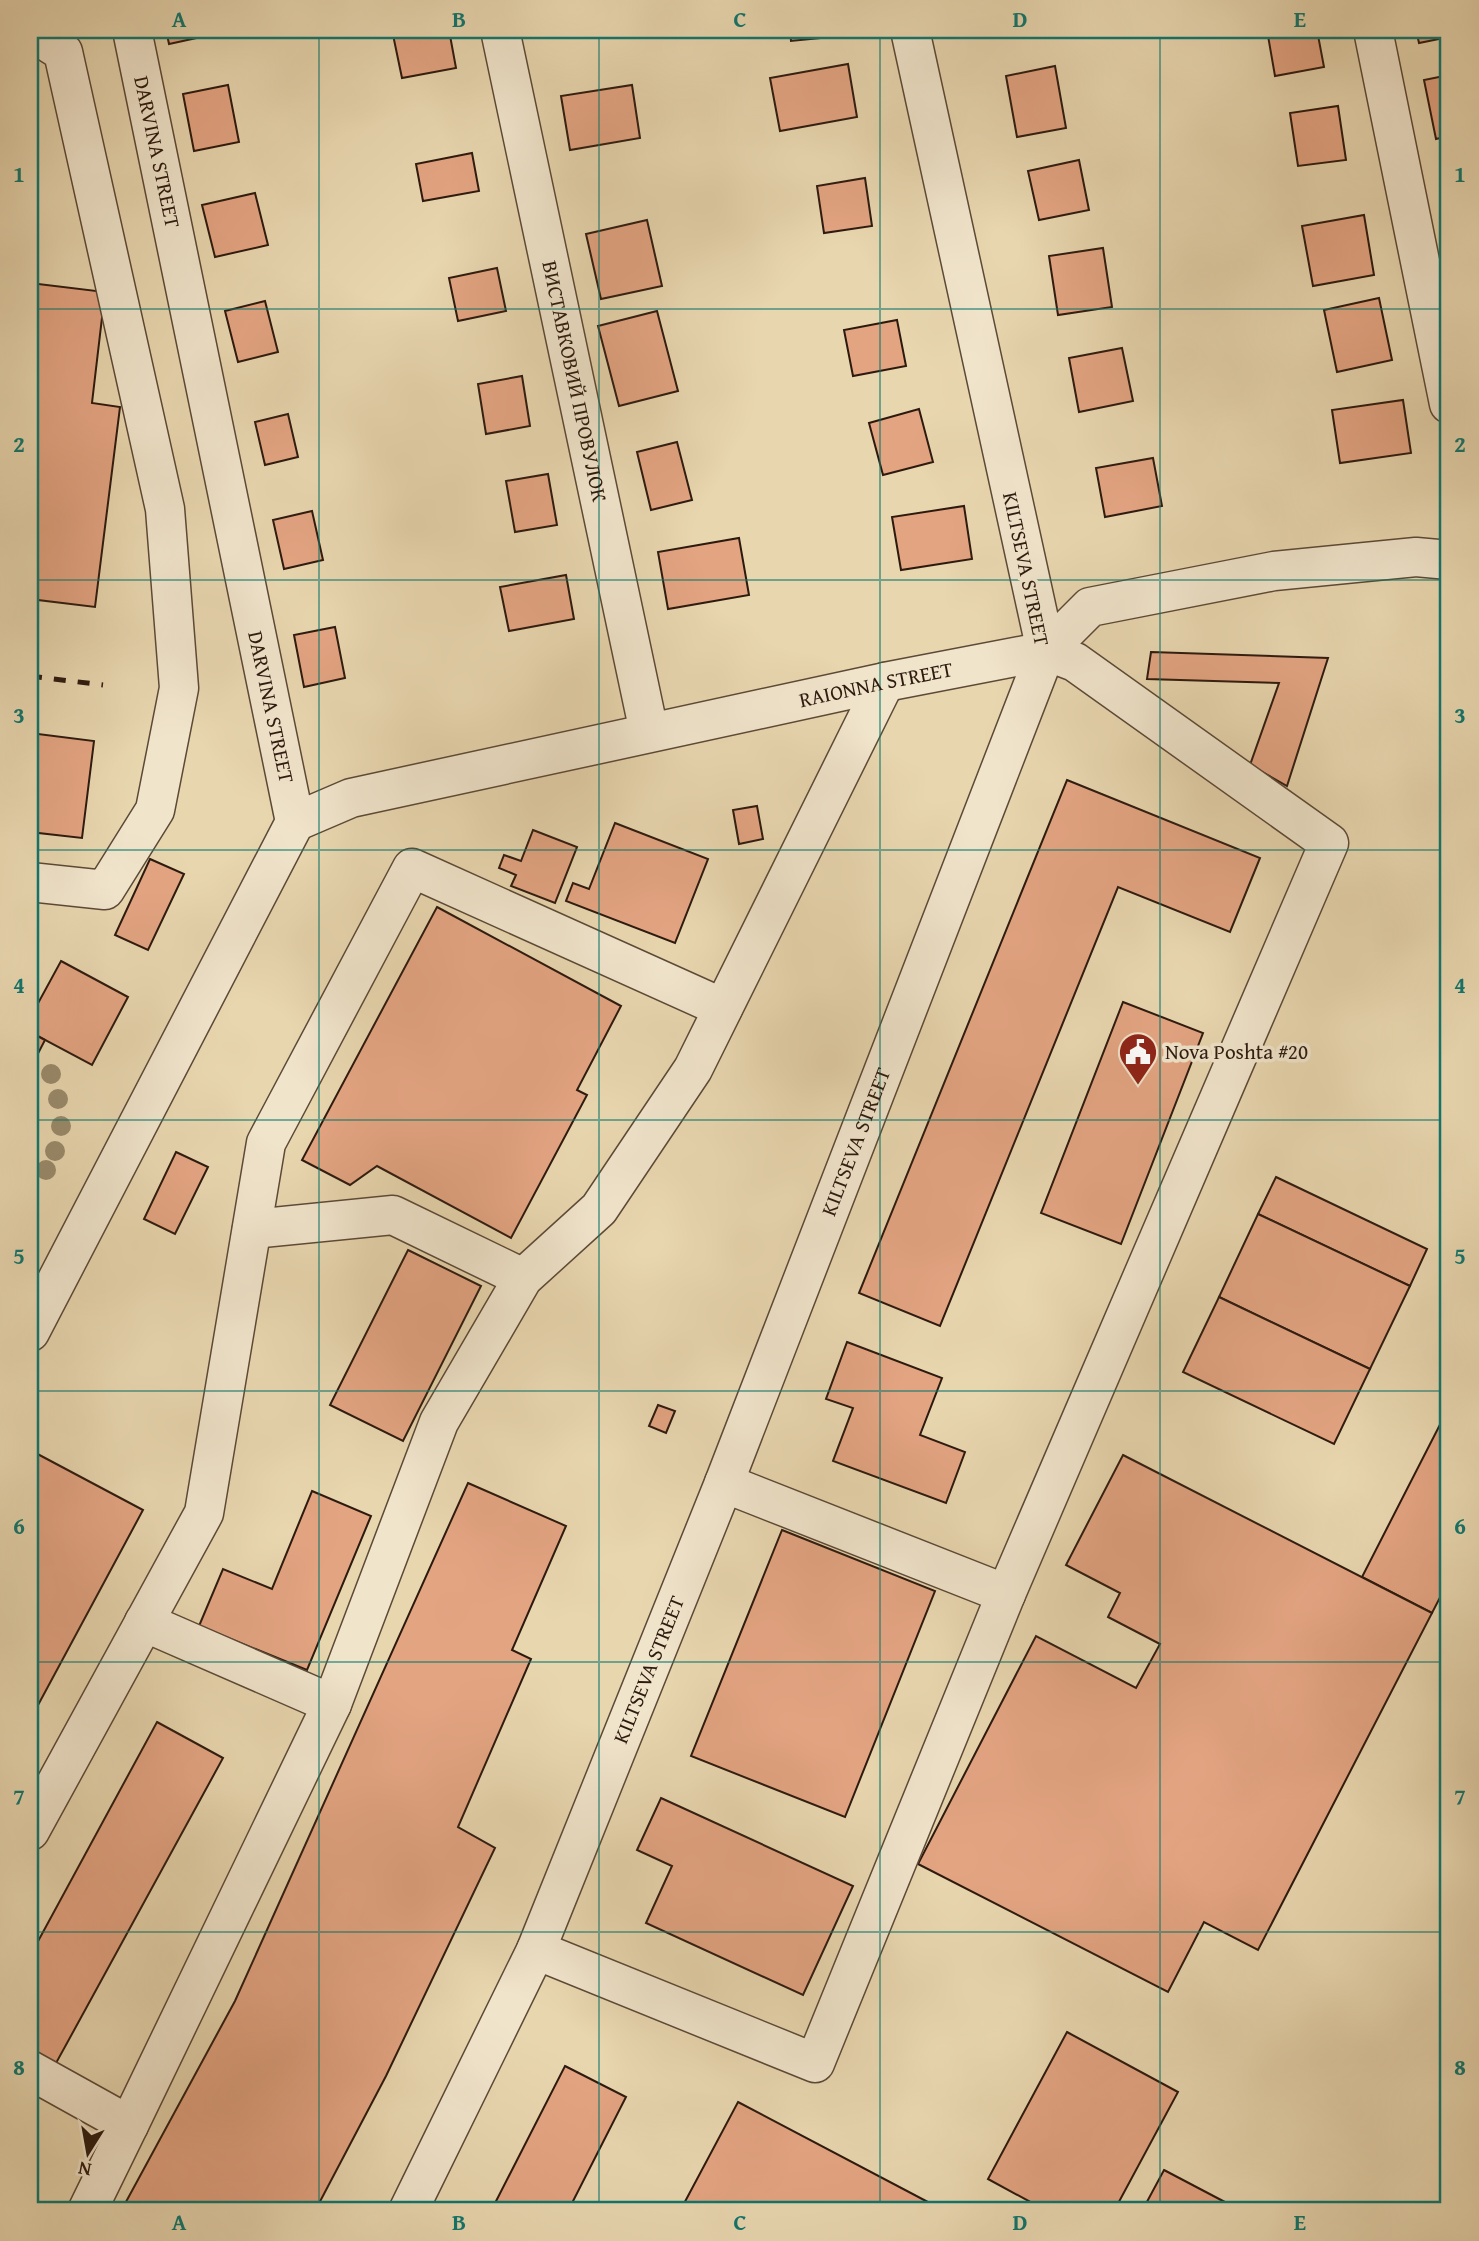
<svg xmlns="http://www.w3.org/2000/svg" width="1479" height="2241" font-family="'Gentium Book Plus',serif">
  <rect width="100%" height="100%" fill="#e8d6af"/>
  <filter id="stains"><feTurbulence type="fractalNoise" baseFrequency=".00286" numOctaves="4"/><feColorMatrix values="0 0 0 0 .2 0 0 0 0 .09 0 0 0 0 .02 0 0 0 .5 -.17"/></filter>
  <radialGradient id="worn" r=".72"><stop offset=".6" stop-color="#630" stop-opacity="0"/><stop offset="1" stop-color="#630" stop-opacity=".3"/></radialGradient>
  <g fill="#e3a482" stroke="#2d1a0f" stroke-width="2">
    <polygon points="166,30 214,30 215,34 169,44"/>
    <polygon points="392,30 449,30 456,68 402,78"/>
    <polygon points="543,30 578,30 544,37"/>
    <polygon points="790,30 829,30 830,37 791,41"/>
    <polygon points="994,30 1037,30 995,36"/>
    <polygon points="1267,30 1317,30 1324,67 1275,76"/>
    <polygon points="1416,30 1449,30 1449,37 1419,43"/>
    <polygon points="848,64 857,117 780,131 770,78"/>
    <polygon points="1055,66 1066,128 1017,137 1006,76"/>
    <polygon points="1449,75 1449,136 1436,139 1424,80"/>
    <polygon points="228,85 239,142 194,151 183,94"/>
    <polygon points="632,85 640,138 570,150 561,96"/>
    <polygon points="1338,106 1346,160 1298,166 1290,113"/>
    <polygon points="472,153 479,191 423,201 416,164"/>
    <polygon points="1079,160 1089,210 1039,220 1028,171"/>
    <polygon points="865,178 872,226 824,233 817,186"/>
    <polygon points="255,193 268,245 215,257 202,205"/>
    <polygon points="1364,215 1374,275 1313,286 1302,226"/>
    <polygon points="647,220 662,286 601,299 586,234"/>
    <polygon points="1103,248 1112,307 1058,315 1049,256"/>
    <polygon points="497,268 506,311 458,321 449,278"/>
    <polygon points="30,283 105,292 92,403 120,407 95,607 30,599"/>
    <polygon points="1379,298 1392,360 1337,372 1324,310"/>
    <polygon points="265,301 278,352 238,362 225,311"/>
    <polygon points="657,311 678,391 619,406 598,326"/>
    <polygon points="897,320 906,366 853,376 844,330"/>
    <polygon points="1122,348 1133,401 1079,412 1069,358"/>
    <polygon points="522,376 530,426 486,434 478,384"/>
    <polygon points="1403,400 1411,453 1340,463 1332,410"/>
    <polygon points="919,409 933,462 883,475 869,423"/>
    <polygon points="288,414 298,457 265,465 255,422"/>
    <polygon points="677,442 692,500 651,510 637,452"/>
    <polygon points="1153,458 1162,506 1105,517 1096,468"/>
    <polygon points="548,474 557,525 515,532 506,481"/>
    <polygon points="964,506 972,559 901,570 892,517"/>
    <polygon points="312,511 323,560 284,569 273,520"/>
    <polygon points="739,538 749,595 668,609 658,552"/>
    <polygon points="566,575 574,619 509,631 500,587"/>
    <polygon points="335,627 345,678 304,687 294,635"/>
    <polygon points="1151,652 1328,658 1287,786 1250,765 1279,683 1147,679"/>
    <polygon points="30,733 94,741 82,838 30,832"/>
    <polygon points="1067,780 1260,858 1230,932 1118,887 940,1326 859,1293"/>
    <polygon points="757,806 763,839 739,844 733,810"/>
    <polygon points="615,823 708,859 675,943 566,901 573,883 589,889"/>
    <polygon points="533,830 577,847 555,903 511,886 516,875 499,868 504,855 521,861"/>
    <polygon points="150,859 184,874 148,950 115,935"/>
    <polygon points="437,907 621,1006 577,1090 587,1095 511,1238 377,1166 350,1185 302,1160"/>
    <polygon points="61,961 128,997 92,1065 30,1032 30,1018"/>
    <polygon points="1123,1002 1203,1033 1121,1244 1041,1213"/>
    <polygon points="30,1032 45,1040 30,1069"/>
    <polygon points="176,1152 208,1167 175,1234 144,1219"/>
    <polygon points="1276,1177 1427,1249 1410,1286 1258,1214"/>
    <polygon points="1258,1214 1410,1286 1370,1369 1219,1297"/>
    <polygon points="408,1250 481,1286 403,1441 330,1405"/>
    <polygon points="1219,1297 1370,1369 1334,1444 1183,1372"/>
    <polygon points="847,1342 942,1378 920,1435 965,1452 946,1503 833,1461 853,1408 826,1399"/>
    <polygon points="658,1405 675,1411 666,1433 649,1426"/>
    <polygon points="1449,1407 1449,1580 1432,1613 1362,1577"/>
    <polygon points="30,1450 143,1510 30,1720"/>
    <polygon points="1123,1455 1432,1613 1258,1950 1204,1922 1168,1992 918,1864 1036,1636 1136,1688 1160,1644 1108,1617 1120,1593 1066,1565"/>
    <polygon points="468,1483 566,1526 512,1650 531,1659 458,1827 495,1848 386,2076 315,2211 121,2211 235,2001"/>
    <polygon points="312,1491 371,1516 307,1670 199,1626 223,1569 272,1589"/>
    <polygon points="782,1530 935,1591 845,1817 691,1756"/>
    <polygon points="157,1722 223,1758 55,2065 30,2051 30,1956"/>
    <polygon points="661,1798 853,1886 803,1995 646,1923 672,1866 637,1850"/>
    <polygon points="1067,2032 1178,2092 1114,2211 1047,2211 988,2179"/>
    <polygon points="565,2066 626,2097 568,2211 491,2211"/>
    <polygon points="738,2102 945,2211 680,2211"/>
    <polygon points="1164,2170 1242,2211 1142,2211"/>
  </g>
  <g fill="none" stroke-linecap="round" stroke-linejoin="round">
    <g stroke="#5c4937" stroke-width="41">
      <g id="minor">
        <path id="s1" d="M500 30 649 732"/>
        <polyline points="1373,30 1449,404"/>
        <polyline points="30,31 63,52 165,509 179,688 155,810 105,890 30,882"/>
        <path id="s2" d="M295 822 351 798 885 682 1046 651 1090 607 1274 571 1416 557 1449 560"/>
        <polyline points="252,1229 393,1215 523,1278"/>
        <polyline points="30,1332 295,822 132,30"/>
        <polyline points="724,1483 1006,1594"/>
        <polyline points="144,1622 332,1704"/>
        <polyline points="30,1831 204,1513 266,1143 412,868 723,1008"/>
        <polyline points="536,1950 815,2063 1006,1594 1329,843 1075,662 1046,651"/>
        <polyline points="30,2070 129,2125 332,1704 439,1422 523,1278 599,1209 693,1069 885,682"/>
        <polyline points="87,2211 129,2125"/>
        <path id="s3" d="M408 2211 536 1950 724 1483 1046 651 910 30"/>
      </g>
    </g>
    <use href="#minor" stroke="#f0e4cb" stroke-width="38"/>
    <polyline stroke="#2d1a0f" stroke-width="5" stroke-dasharray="12 12" stroke-linecap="butt" points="30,676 103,685"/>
  </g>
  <g fill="#998a6b">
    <circle cx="51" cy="1074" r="10"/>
    <circle cx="58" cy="1099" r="10"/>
    <circle cx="61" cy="1126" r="10"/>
    <circle cx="55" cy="1151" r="10"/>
    <circle cx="46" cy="1170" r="10"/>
  </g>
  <path fill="none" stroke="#0f766e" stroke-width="2" stroke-opacity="0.55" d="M319 30V2211M599 30V2211M880 30V2211M1160 30V2211M30 309H1449M30 580H1449M30 850H1449M30 1120H1449M30 1391H1449M30 1662H1449M30 1932H1449"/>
  <defs>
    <g id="civic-pin" transform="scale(2.0125)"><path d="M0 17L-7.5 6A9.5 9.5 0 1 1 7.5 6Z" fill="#8f2418" stroke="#f0e4cb"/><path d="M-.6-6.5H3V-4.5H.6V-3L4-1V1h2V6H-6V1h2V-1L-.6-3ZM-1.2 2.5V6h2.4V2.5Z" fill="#fff"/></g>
  </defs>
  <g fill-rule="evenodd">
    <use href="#civic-pin" x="1138" y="1052"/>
  </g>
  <g text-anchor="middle" stroke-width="7" stroke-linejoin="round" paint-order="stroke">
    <g font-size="21" fill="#2d1a0f" stroke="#f0e4cb">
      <text transform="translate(157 152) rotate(78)" y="7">DARVINA STREET</text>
      <text dy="7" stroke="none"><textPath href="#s1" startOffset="359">ВИСТАВКОВИЙ ПРОВУЛОК</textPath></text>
      <text transform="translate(1026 569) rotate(78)" y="7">KILTSEVA STREET</text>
      <text dy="7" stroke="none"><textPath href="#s2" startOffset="598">RAIONNA STREET</textPath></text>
      <text transform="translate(271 707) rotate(78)" y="7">DARVINA STREET</text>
      <text dy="7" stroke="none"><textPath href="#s3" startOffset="1160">KILTSEVA STREET</textPath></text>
      <text dy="7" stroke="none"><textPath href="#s3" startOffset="593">KILTSEVA STREET</textPath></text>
    </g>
    <g font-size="21" fill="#2d1a0f" stroke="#f0e4cb" text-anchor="start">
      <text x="1165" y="1059">Nova Poshta #20</text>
    </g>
  </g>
  <rect width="1479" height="2241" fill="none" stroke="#e8d6af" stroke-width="77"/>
  <g transform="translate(88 2153) rotate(191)" stroke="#f0e4cb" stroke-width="5" paint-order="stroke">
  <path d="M0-5L12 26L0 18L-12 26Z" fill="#2d1a0f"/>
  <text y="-10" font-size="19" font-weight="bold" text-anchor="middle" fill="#2d1a0f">N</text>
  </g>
  <rect x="38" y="38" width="1402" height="2164" fill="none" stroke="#0f766e" stroke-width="2.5"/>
  <g font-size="23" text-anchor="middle" font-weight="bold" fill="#0f766e">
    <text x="179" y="27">A</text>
    <text x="459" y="27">B</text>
    <text x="740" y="27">C</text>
    <text x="1020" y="27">D</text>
    <text x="1300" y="27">E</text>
    <text x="19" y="182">1</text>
    <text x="1460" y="182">1</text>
    <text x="19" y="452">2</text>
    <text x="1460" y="452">2</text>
    <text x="19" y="723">3</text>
    <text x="1460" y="723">3</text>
    <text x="19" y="993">4</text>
    <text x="1460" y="993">4</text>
    <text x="19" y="1264">5</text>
    <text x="1460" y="1264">5</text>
    <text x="19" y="1534">6</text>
    <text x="1460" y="1534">6</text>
    <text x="19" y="1805">7</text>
    <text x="1460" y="1805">7</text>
    <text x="19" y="2075">8</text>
    <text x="1460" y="2075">8</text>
    <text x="179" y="2230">A</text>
    <text x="459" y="2230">B</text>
    <text x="740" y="2230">C</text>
    <text x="1020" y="2230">D</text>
    <text x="1300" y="2230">E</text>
  </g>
  <rect width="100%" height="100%" filter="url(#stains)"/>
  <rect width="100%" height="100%" fill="url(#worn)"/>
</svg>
